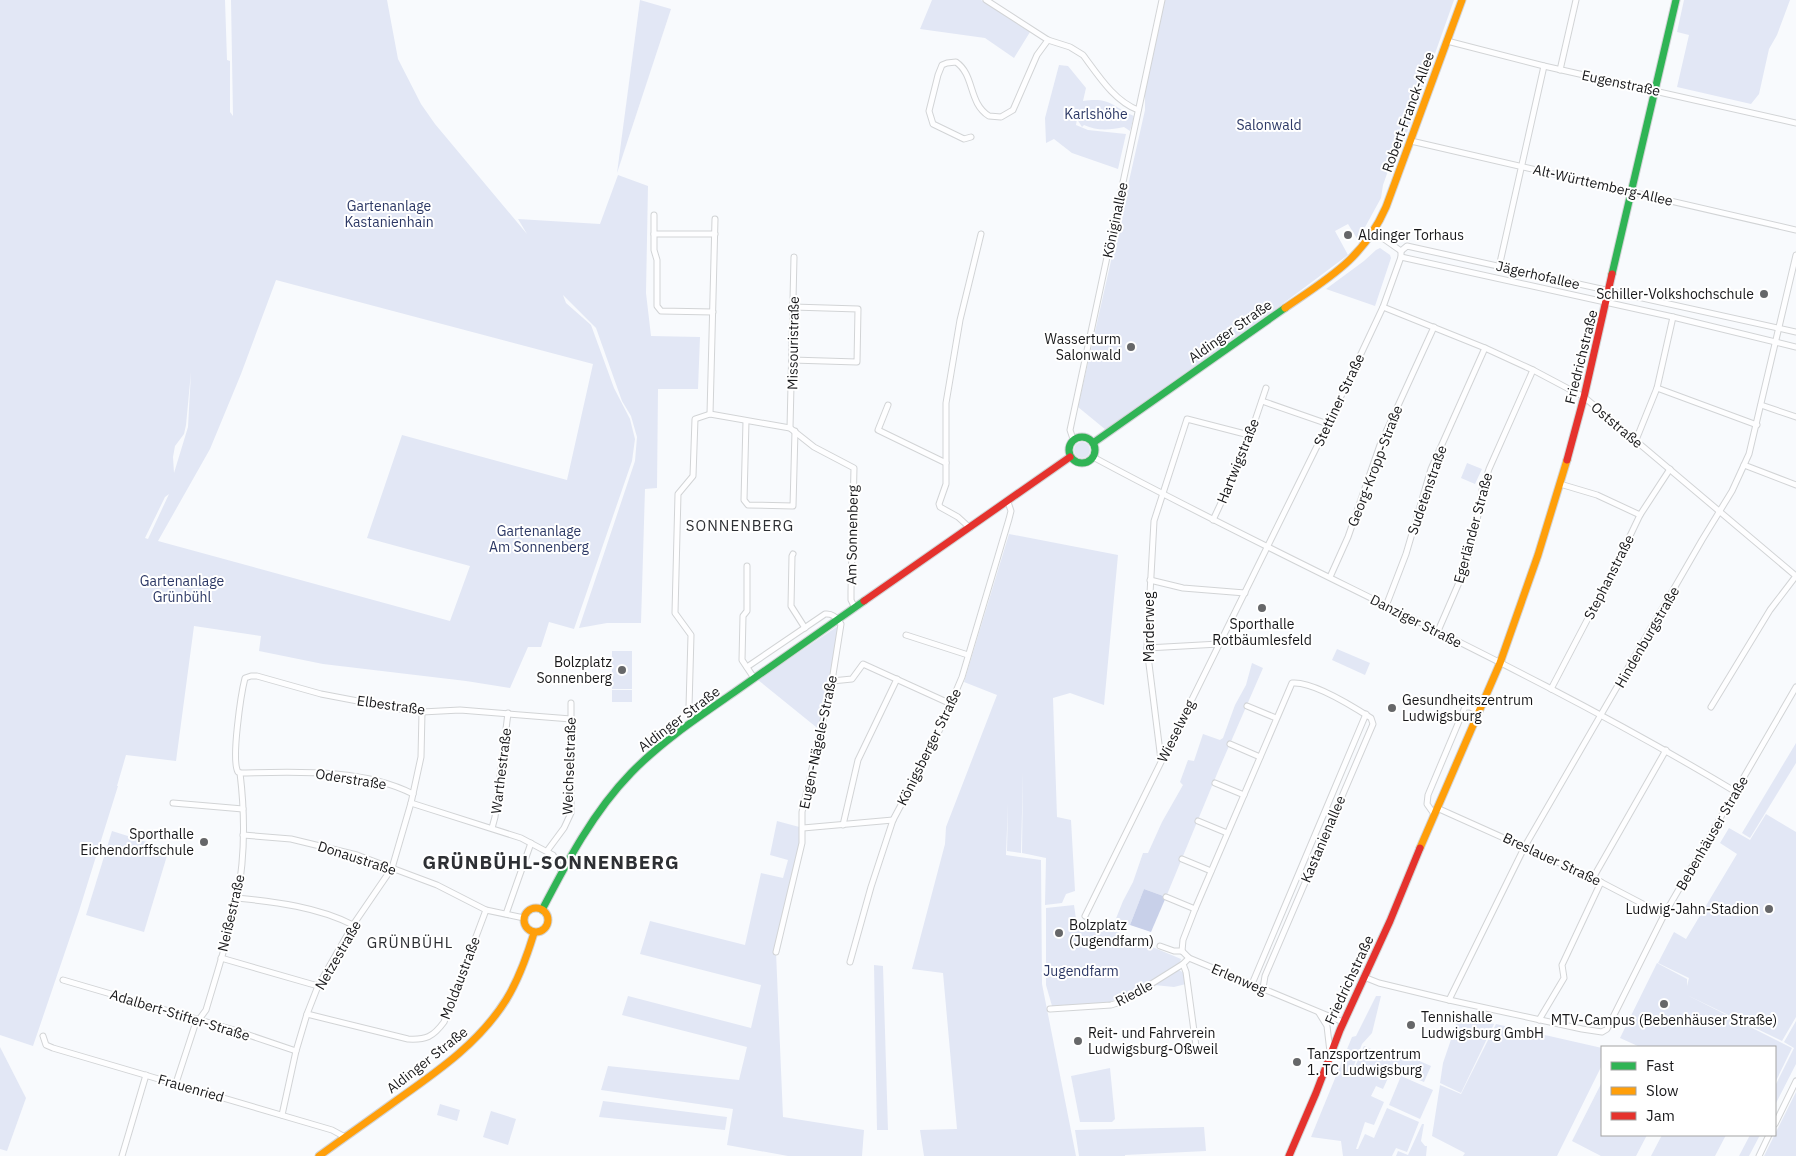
<svg xmlns="http://www.w3.org/2000/svg" width="1796" height="1156" font-family="'IBM Plex Sans',sans-serif">
  <rect width="100%" height="100%" fill="#f8fafd"/>
  <g fill="#e2e7f5" fill-rule="evenodd">
    <path d="M0 0H225L227 60 230 61V112L233 116 231 0H387L398 59 421 104 435 124 527 234 518 219 600 224 618 175 648 186 646 293 651 336 700 337 698 389H658L657 488 645 489 641 623H607L579 628 635 461 637 437 631 416 622 401 596 328 563 295 566 303 591 325 614 388 630 419 635 439 632 461 574 629 549 622 541 647H528L510 688 466 681 323 664 259 651 261 636 194 626 176 761 126 755 117 786H118L79 911 33 1046 0 1035ZM276 280 593 364 567 480 402 435 367 538 470 566 450 621 158 541 210 449 241 374ZM191 372 188 427 174 473 173 457 175 446 184 434 186 425ZM169 494 148 539 145 538 165 497Z"/>
    <polygon points="640,0 671,9 617,173"/>
    <polygon points="932,0 981,0 1030,32 1014,58 985,38 920,29"/>
    <polygon points="1163,0 1454,0 1405,138 1389,168 1383,185 1381,198 1358,240 1348,224 1335,231 1348,255 1273,311 1106,430 1078,407 1145,110 1145,88"/>
    <polygon points="1684,0 1790,0 1777,35 1769,49 1759,94 1751,104 1677,87 1689,35 1677,32"/>
    <path d="M1059 65 1068 66 1086 88 1083 101C1110 97 1111 106 1134 116L1130 131 1124 127C1110 130 1097 131 1084 125L1082 127 1077 119 1076 125 1088 130 1126 134 1118 169 1072 153 1054 139 1046 143 1045 118Z"/>
    <polygon points="1380,248 1390,255 1391,258 1375,306 1326,289 1364,261 1376,250"/>
    <circle cx="1082" cy="450" r="8"/>
    <polygon points="1467,463 1482,469 1475,484 1461,478"/>
    <polygon points="1009,534 1118,555 1104,705 1070,693 1053,698 1057,817 1071,820 1075,891 1066,894 1062,903 1045,905 1046,858 1022,853 1023,771 1021,853 1007,851 1008,803 1006,855 1041,860 1042,984 1076,1156 924,1156 920,1130 957,1129 943,973 912,969 945,844 946,827 997,695 964,682"/>
    <polygon points="841,624 821,731 758,680"/>
    <polygon points="1337,649 1370,663 1365,675 1332,660"/>
    <rect x="612" y="651" width="20" height="38"/>
    <polygon points="1252,663 1263,668 1219,769 1166,897 1144,889 1130,925 1115,921 1123,901 1133,882 1143,853 1148,853 1162,822 1183,785 1180,782 1188,760 1194,761 1203,734 1220,740 1223,738 1235,705 1246,685"/>
    <rect x="612" y="690" width="20" height="12"/>
    <polygon points="1796,743 1796,763 1750,838 1742,833"/>
    <polygon points="1766,814 1796,832 1796,1017 1782,1041 1687,995 1792,1048 1775,1083 1775,1047 1640,1047 1620,1038 1657,963 1687,979 1687,986 1689,978 1658,963 1674,932 1686,939 1737,854 1720,843 1729,828 1750,840"/>
    <polygon points="777,821 803,828 776,952 783,1117 864,1130 862,1156 788,1156 727,1145 733,1109 601,1090 608,1066 739,1080 747,1047 622,1015 628,996 751,1028 761,985 640,954 650,921 745,945 761,873 783,878 788,860 770,855"/>
    <polygon points="112,831 169,849 144,932 86,915"/>
    <polygon points="1074,905 1076,919 1084,922 1086,919 1181,959 1179,965 1135,991 1105,1004 1052,1006 1046,985 1046,908"/>
    <polygon points="874,965 883,966 888,1130 877,1130"/>
    <polygon points="1179,970 1184,973 1186,984 1174,987 1154,985"/>
    <polygon points="1376,996 1381,996 1372,1033 1362,1044 1350,1076 1351,1076 1364,1046 1396,1059 1399,1052 1431,1066 1424,1082 1392,1069 1383,1089 1376,1086 1371,1096 1384,1102 1374,1125 1365,1122 1356,1149 1358,1149 1365,1134 1374,1138 1387,1108 1419,1122 1407,1152 1396,1148 1392,1156 1343,1156 1341,1141 1311,1137 1352,1037 1356,1036"/>
    <polygon points="1459,1016 1494,1024 1461,1093 1440,1083 1443,1063"/>
    <polygon points="1796,1021 1796,1064 1775,1105 1775,1086 1794,1048 1784,1042"/>
    <polygon points="1496,1024 1602,1048 1602,1065 1557,1156 1463,1156 1465,1153 1432,1136 1440,1085 1461,1094"/>
    <polygon points="0,1047 26,1098 7,1151 0,1149"/>
    <polygon points="1110,1068 1115,1119 1112,1122 1080,1122 1071,1076"/>
    <polygon points="1401,1076 1433,1090 1420,1119 1389,1105"/>
    <polygon points="1602,1082 1602,1135 1647,1135 1636,1156 1601,1156 1572,1141"/>
    <polygon points="1796,1092 1796,1156 1764,1156"/>
    <polygon points="603,1101 727,1117 725,1130 599,1117"/>
    <polygon points="440,1104 460,1110 457,1121 437,1115"/>
    <polygon points="491,1111 516,1119 508,1145 483,1137"/>
    <polygon points="1422,1124 1424,1124 1421,1141 1425,1146 1427,1146 1426,1156 1396,1156 1398,1151 1408,1155"/>
    <polygon points="1204,1127 1206,1151 1125,1155 1125,1156 1079,1156 1075,1130"/>
    <polygon points="1662,1135 1726,1135 1715,1156 1651,1156"/>
    <polygon points="1750,1135 1760,1135 1749,1156 1739,1156"/>
  </g>
  <polygon fill="#c8d0e9" points="1144,889 1166,897 1151,932 1130,925"/>
  <g fill="none" stroke-linecap="round" stroke-linejoin="round">
    <g stroke="#d2d4d6" stroke-width="7">
      <g id="street">
        <path d="M986 0 1048 40 1070 47 1083 55C1098 75 1114 101 1138 110"/>
        <polyline points="1447,41 1544,66 1796,123"/>
        <polyline points="1560,70 1576,0"/>
        <path d="M971 137 964 139 933 124 929 111 938 75 942 65 947 63 956 62C975 75 968 103 989 116L1001 117 1013 110 1037 55 1048 40"/>
        <polyline points="1411,141 1796,230"/>
        <polyline points="654,215 654,250 657,260 657,306 661,311 713,312"/>
        <polyline points="1374,232 1401,251"/>
        <polyline points="654,234 715,234"/>
        <polyline points="1401,251 1407,246 1796,332"/>
        <polyline points="1401,257 1673,317 1796,347"/>
        <polyline points="1499,267 1544,66"/>
        <polyline points="1383,307 1485,348 1533,370 1584,397 1796,576"/>
        <polyline points="792,360 857,362 858,309 793,307"/>
        <polyline points="1657,388 1757,425"/>
        <polyline points="1262,401 1328,424"/>
        <polyline points="888,405 878,430 946,463"/>
        <polyline points="1761,405 1796,417"/>
        <polyline points="710,414 715,219"/>
        <polyline points="746,421 744,500 748,505 793,506 795,431"/>
        <polyline points="790,428 794,257"/>
        <polyline points="1073,439 1070,430 1162,0"/>
        <polyline points="1636,440 1657,388 1673,317"/>
        <path d="M1093 457C1306 572 1529 667 1736 792"/>
        <polyline points="1744,465 1796,485"/>
        <polyline points="1560,484 1597,495 1640,515"/>
        <polyline points="1213,520 1243,456 1266,388"/>
        <polyline points="970,528 958,517 940,507 939,504 946,484 946,403 960,320 981,234"/>
        <polyline points="793,554 792,556 791,606 805,628"/>
        <polyline points="747,566 747,611 743,616 742,660 754,678"/>
        <polyline points="1330,577 1348,537 1380,445 1434,327"/>
        <polyline points="1150,580 1183,588 1245,593"/>
        <polyline points="1386,606 1406,554 1431,469 1485,348"/>
        <polyline points="1438,631 1464,571 1475,533 1482,490 1489,469 1533,370"/>
        <polyline points="906,635 968,655"/>
        <polyline points="1147,648 1219,644"/>
        <path d="M747 667 825 614C833 613 836 618 841 624L832 681 802 812V843L776 952"/>
        <polyline points="832,681 852,679 863,664 951,704"/>
        <polyline points="1551,689 1617,563 1640,515 1670,469"/>
        <polyline points="1247,706 1276,718"/>
        <polyline points="1711,707 1770,610 1796,576"/>
        <polyline points="422,712 421,757 411,803 521,838 553,855 562,872"/>
        <polyline points="694,720 691,716 689,707 691,635 675,613 678,494 693,476 695,419 710,414 790,428 814,447 854,468 851,591 851,600 855,608"/>
        <polyline points="1230,744 1260,757"/>
        <polyline points="1161,760 1147,648 1154,521 1187,419 1249,435"/>
        <path d="M240 773C296 772 362 768 413 794"/>
        <polyline points="1215,783 1244,795"/>
        <polyline points="173,803 243,809"/>
        <polyline points="1437,808 1593,878 1664,915"/>
        <polyline points="1434,814 1427,804 1428,795 1465,707 1470,707 1479,711"/>
        <polyline points="1198,821 1227,833"/>
        <polyline points="843,825 858,760 897,679"/>
        <polyline points="492,828 495,817 508,713"/>
        <polyline points="803,828 893,820"/>
        <polyline points="243,835 291,839 357,855 437,885 486,910 524,918"/>
        <polyline points="547,851 564,828 571,813 571,703"/>
        <polyline points="1182,859 1211,871"/>
        <polyline points="1593,878 1666,750"/>
        <polyline points="1166,897 1195,909"/>
        <path d="M237 898C276 902 318 907 353 925"/>
        <polyline points="506,914 531,843"/>
        <polyline points="1085,916 1328,424 1383,307 1401,257 1401,251"/>
        <polyline points="1160,946 1174,951 1182,951"/>
        <path d="M1182 951 1183 940 1195 909 1292 683C1312 681 1354 707 1371 718L1373 724 1265 976 1263 988"/>
        <polyline points="1182,951 1189,958 1343,1022"/>
        <polyline points="221,958 318,986"/>
        <polyline points="850,962 871,887 893,820 934,743 962,677 1009,519 1011,511 1008,502"/>
        <polyline points="1183,964 1186,972 1196,1046"/>
        <polyline points="1364,977 1379,983 1449,1000 1582,1029 1602,1032 1607,1029 1664,915 1796,687"/>
        <polyline points="63,980 234,1030 296,1051"/>
        <polyline points="1252,984 1366,714"/>
        <polyline points="1449,1000 1525,846 1702,540 1732,491 1749,454 1796,255"/>
        <polyline points="1050,1009 1111,1005 1124,1001 1183,964 1189,958"/>
        <polyline points="1319,1013 1327,1026 1330,1052"/>
        <path d="M307 1014 408 1039C426 1040 433 1037 444 1022L486 910"/>
        <polyline points="1539,1020 1564,978 1562,965 1601,882"/>
        <polyline points="43,1036 46,1045 53,1048 332,1130 345,1137"/>
        <path d="M176 1083 195 1025 206 1010C217 973 229 936 237 899 245 858 245 814 240 773L238 772C231 760 241 694 245 678L251 676H257L321 694 410 711 422 712 460 710 571 719"/>
        <polyline points="282,1115 296,1051 307,1014 318,986 353,925 392,868 411,803"/>
        <polyline points="1775,1124 1796,1081"/>
        <polyline points="122,1156 146,1075"/>
        <polyline points="1759,1156 1769,1135"/>
      </g>
    </g>
    <g stroke="#d2d4d6" stroke-width="9">
      <g id="fast">
        <polyline points="1612,274 1676,0"/>
        <circle cx="1082" cy="450" r="13"/>
        <polyline points="1093,443 1285,308"/>
        <path d="M542 910C567 862 593 812 631 773 662 741 700 716 736 691 778 661 821 631 864 601"/>
      </g>
    </g>
    <g stroke="#d2d4d6" stroke-width="9">
      <g id="slow">
        <path d="M1285 308C1330 277 1363 259 1386 207L1462 0"/>
        <polyline points="1420,848 1500,663 1538,555 1567,460"/>
        <circle cx="536" cy="920" r="12"/>
        <path d="M319 1156C345 1137 371 1119 397 1100 438 1071 479 1043 506 1000 519 979 527 956 534 933"/>
      </g>
    </g>
    <g stroke="#d2d4d6" stroke-width="9">
      <g id="jam">
        <polyline points="1567,460 1584,397 1612,274"/>
        <polyline points="864,601 1070,457"/>
        <polyline points="1289,1156 1316,1093 1340,1030 1390,921 1420,848"/>
      </g>
    </g>
    <use href="#street" stroke="#fefeff" stroke-width="5"/>
    <use href="#fast" stroke="#30b455" stroke-width="7"/>
    <use href="#slow" stroke="#ff9f0a" stroke-width="7"/>
    <use href="#jam" stroke="#e5322d" stroke-width="7"/>
  </g>
  <g fill="#666769" stroke="#fff" stroke-width="2">
    <circle cx="1348" cy="235" r="5"/>
    <circle cx="1764" cy="294" r="5"/>
    <circle cx="1131" cy="347" r="5"/>
    <circle cx="1262" cy="608" r="5"/>
    <circle cx="622" cy="670" r="5"/>
    <circle cx="1392" cy="708" r="5"/>
    <circle cx="204" cy="842" r="5"/>
    <circle cx="1769" cy="909" r="5"/>
    <circle cx="1059" cy="933" r="5"/>
    <circle cx="1664" cy="1004" r="5"/>
    <circle cx="1411" cy="1025" r="5"/>
    <circle cx="1078" cy="1041" r="5"/>
    <circle cx="1297" cy="1062" r="5"/>
  </g>
  <g text-anchor="middle" stroke-width="4" stroke-linejoin="round" paint-order="stroke">
    <g font-size="14" fill="#18181a" stroke="#fff">
      <text transform="translate(1621 83) rotate(12)" y="5">Eugenstraße</text>
      <text transform="translate(1408 112) rotate(-70)" y="5">Robert-Franck-Allee</text>
      <text transform="translate(1603 185) rotate(13)" y="5">Alt-Württemberg-Allee</text>
      <text transform="translate(1115 220) rotate(-78)" y="5">Königinallee</text>
      <text transform="translate(1538 275) rotate(13)" y="5">Jägerhofallee</text>
      <text transform="translate(1230 331) rotate(-35)" y="5">Aldinger Straße</text>
      <text transform="translate(793 343) rotate(-89)" y="5">Missouristraße</text>
      <text transform="translate(1581 357) rotate(-76)" y="5">Friedrichstraße</text>
      <text transform="translate(1339 400) rotate(-65)" y="5">Stettiner Straße</text>
      <text transform="translate(1617 425) rotate(40)" y="5">Oststraße</text>
      <text transform="translate(1238 461) rotate(-68)" y="5">Hartwigstraße</text>
      <text transform="translate(1375 466) rotate(-69)" y="5">Georg-Kropp-Straße</text>
      <text transform="translate(1427 490) rotate(-71)" y="5">Sudetenstraße</text>
      <text transform="translate(1473 528) rotate(-75)" y="5">Egerländer Straße</text>
      <text transform="translate(852 535) rotate(-89)" y="5">Am Sonnenberg</text>
      <text transform="translate(1609 577) rotate(-63)" y="5">Stephanstraße</text>
      <text transform="translate(1416 621) rotate(27)" y="5">Danziger Straße</text>
      <text transform="translate(1149 627) rotate(-90)" y="5">Marderweg</text>
      <text transform="translate(1647 637) rotate(-60)" y="5">Hindenburgstraße</text>
      <text transform="translate(391 705) rotate(8)" y="5">Elbestraße</text>
      <text transform="translate(679 719) rotate(-37)" y="5">Aldinger Straße</text>
      <text transform="translate(1176 731) rotate(-64)" y="5">Wieselweg</text>
      <text transform="translate(818 742) rotate(-78)" y="5">Eugen-Nägele-Straße</text>
      <text transform="translate(929 747) rotate(-64)" y="5">Königsberger Straße</text>
      <text transform="translate(569 766) rotate(-88)" y="5">Weichselstraße</text>
      <text transform="translate(501 771) rotate(-83)" y="5">Warthestraße</text>
      <text transform="translate(351 779) rotate(9)" y="5">Oderstraße</text>
      <text transform="translate(1712 833) rotate(-60)" y="5">Bebenhäuser Straße</text>
      <text transform="translate(1323 839) rotate(-67)" y="5">Kastanienallee</text>
      <text transform="translate(357 858) rotate(18)" y="5">Donaustraße</text>
      <text transform="translate(1552 859) rotate(25)" y="5">Breslauer Straße</text>
      <text transform="translate(231 913) rotate(-77)" y="5">Neißestraße</text>
      <text transform="translate(338 955) rotate(-60)" y="5">Netzestraße</text>
      <text transform="translate(460 978) rotate(-69)" y="5">Moldaustraße</text>
      <text transform="translate(1239 979) rotate(23)" y="5">Erlenweg</text>
      <text transform="translate(1349 980) rotate(-65)" y="5">Friedrichstraße</text>
      <text transform="translate(1134 993) rotate(-28)" y="5">Riedle</text>
      <text transform="translate(180 1015) rotate(17)" y="5">Adalbert-Stifter-Straße</text>
      <text transform="translate(427 1060) rotate(-38)" y="5">Aldinger Straße</text>
      <text transform="translate(191 1088) rotate(16)" y="5">Frauenried</text>
    </g>
    <g font-size="14" fill="#2c3865" stroke="#fff">
      <text x="1096" y="119">Karlshöhe</text>
      <text x="1269" y="130">Salonwald</text>
      <text x="389" y="211">Gartenanlage<tspan x="389" dy="16">Kastanienhain</tspan></text>
      <text x="539" y="536">Gartenanlage<tspan x="539" dy="16">Am Sonnenberg</tspan></text>
      <text x="182" y="586">Gartenanlage<tspan x="182" dy="16">Grünbühl</tspan></text>
      <text x="1081" y="976">Jugendfarm</text>
    </g>
    <g font-size="14" fill="#18181a" stroke="#fff" text-anchor="start">
      <text x="1358" y="240">Aldinger Torhaus</text>
      <text x="1754" y="299" text-anchor="end">Schiller-Volkshochschule</text>
      <text x="1121" y="344" text-anchor="end">Wasserturm<tspan x="1121" dy="16">Salonwald</tspan></text>
      <text x="1262" y="629" text-anchor="middle">Sporthalle<tspan x="1262" dy="16">Rotbäumlesfeld</tspan></text>
      <text x="612" y="667" text-anchor="end">Bolzplatz<tspan x="612" dy="16">Sonnenberg</tspan></text>
      <text x="1402" y="705">Gesundheitszentrum<tspan x="1402" dy="16">Ludwigsburg</tspan></text>
      <text x="194" y="839" text-anchor="end">Sporthalle<tspan x="194" dy="16">Eichendorffschule</tspan></text>
      <text x="1759" y="914" text-anchor="end">Ludwig-Jahn-Stadion</text>
      <text x="1069" y="930">Bolzplatz<tspan x="1069" dy="16">(Jugendfarm)</tspan></text>
      <text x="1421" y="1022">Tennishalle<tspan x="1421" dy="16">Ludwigsburg GmbH</tspan></text>
      <text x="1664" y="1025" text-anchor="middle">MTV-Campus (Bebenhäuser Straße)</text>
      <text x="1088" y="1038">Reit- und Fahrverein<tspan x="1088" dy="16">Ludwigsburg-Oßweil</tspan></text>
      <text x="1307" y="1059">Tanzsportzentrum<tspan x="1307" dy="16">1. TC Ludwigsburg</tspan></text>
    </g>
    <g font-size="15" letter-spacing="1" fill="#2e3034" stroke="#fff">
      <text x="740" y="531">SONNENBERG</text>
      <text x="410" y="948">GRÜNBÜHL</text>
    </g>
    <g font-size="19" font-weight="bold" letter-spacing="1" fill="#2e3034" stroke="#fff">
      <text x="551" y="869">GRÜNBÜHL-SONNENBERG</text>
    </g>
  </g>
  <rect x="1601" y="1046" width="175" height="90" fill="#ffffff" stroke="#a3a3a3"/>
  <rect x="1611" y="1062" width="25" height="8" fill="#30b455" stroke="#a3a3a3"/>
  <text x="1646" y="1071" font-size="15" fill="#18181a">Fast</text>
  <rect x="1611" y="1087" width="25" height="8" fill="#ff9f0a" stroke="#a3a3a3"/>
  <text x="1646" y="1096" font-size="15" fill="#18181a">Slow</text>
  <rect x="1611" y="1112" width="25" height="8" fill="#e5322d" stroke="#a3a3a3"/>
  <text x="1646" y="1121" font-size="15" fill="#18181a">Jam</text>
</svg>
